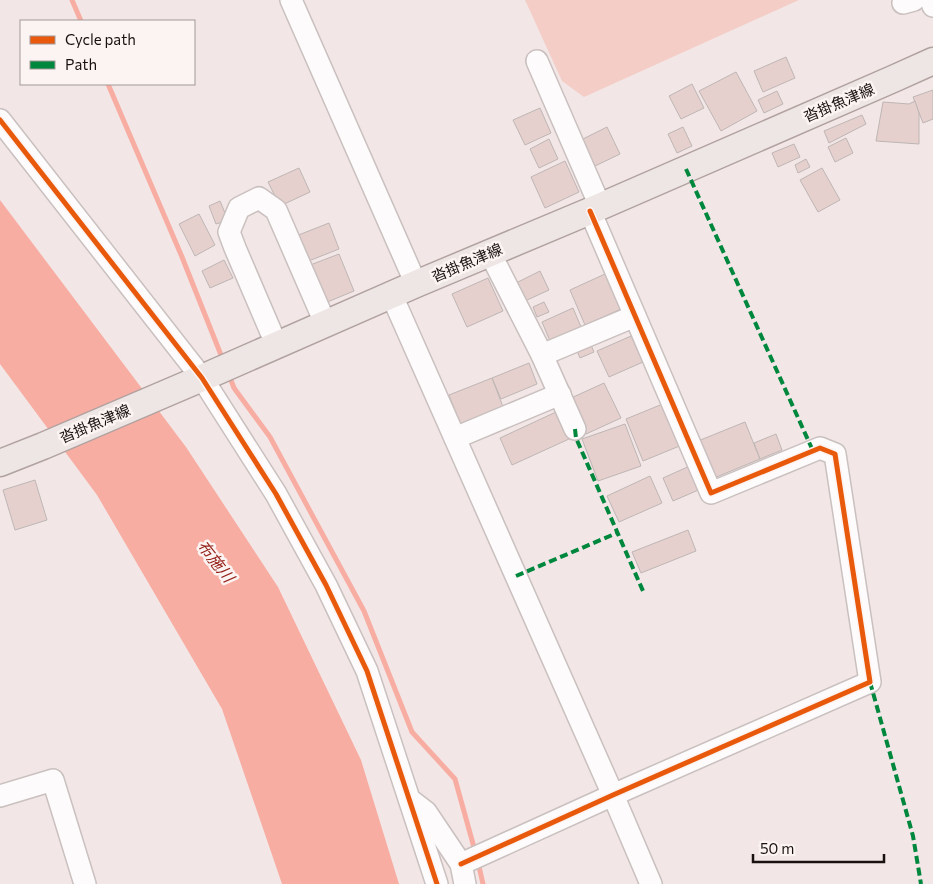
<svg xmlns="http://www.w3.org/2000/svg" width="933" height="884" font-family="Commissioner,'Noto Sans JP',sans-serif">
  <rect width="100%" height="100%" fill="#f2e7e6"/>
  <polygon fill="#f4cdc7" points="525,0 799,0 584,97 562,81"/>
  <polygon fill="#f8ada3" points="0,200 186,447 278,587 361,760 399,884 282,884 222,709 97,495 0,364"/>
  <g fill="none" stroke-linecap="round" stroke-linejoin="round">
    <g stroke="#f8ada3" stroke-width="5">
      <polyline points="72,0 81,21"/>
      <polyline points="108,84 182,257 223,360"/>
      <polyline points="229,375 234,388 270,437 364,611 412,732 455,779 475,851"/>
      <polyline points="478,862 483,884"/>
    </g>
  </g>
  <g fill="#e5d0ce" stroke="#beb6b4">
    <polygon points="786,57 795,78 763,92 754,71"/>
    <polygon points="736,72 757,111 721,131 699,91"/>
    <polygon points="692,84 704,108 681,119 669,96"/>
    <polygon points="933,90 933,119 923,123 913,97"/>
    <polygon points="777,91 783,104 764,113 758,100"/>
    <polygon points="915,101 919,113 919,144 876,141 883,102 909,104"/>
    <polygon points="540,108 551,133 525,145 513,120"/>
    <polygon points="862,115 866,124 829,143 824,131"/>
    <polygon points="607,127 620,154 595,166 581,140"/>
    <polygon points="683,127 692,146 677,153 668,134"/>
    <polygon points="846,138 853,153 835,162 828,147"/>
    <polygon points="549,139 558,159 539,168 530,149"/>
    <polygon points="794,144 800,157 778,167 772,153"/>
    <polygon points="806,159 810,167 798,173 795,165"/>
    <polygon points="565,161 579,192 545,208 531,177"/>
    <polygon points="299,168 310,192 280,206 268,182"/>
    <polygon points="822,168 840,200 818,212 800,180"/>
    <polygon points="220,201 228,220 216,224 209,206"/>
    <polygon points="199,214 215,245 195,256 179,224"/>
    <polygon points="329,223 339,249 306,262 296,236"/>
    <polygon points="339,254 354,291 320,305 305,267"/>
    <polygon points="224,260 233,278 210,288 202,271"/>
    <polygon points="540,271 549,290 525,301 516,283"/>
    <polygon points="605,274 621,309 585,325 570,290"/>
    <polygon points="488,278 503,311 467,327 452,294"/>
    <polygon points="544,302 549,312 537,317 533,307"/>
    <polygon points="573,308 581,327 550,341 542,322"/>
    <polygon points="631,336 643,362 609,377 597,351"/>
    <polygon points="591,345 594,352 580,358 577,351"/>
    <polygon points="529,363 537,384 501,399 492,378"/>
    <polygon points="492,378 505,412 462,428 449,395"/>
    <polygon points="604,383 621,418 586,434 569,399"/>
    <polygon points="665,403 682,445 643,461 626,419"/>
    <polygon points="556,412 569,439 512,465 500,438"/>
    <polygon points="745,422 760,459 714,478 698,441"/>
    <polygon points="625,424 641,466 598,481 582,439"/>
    <polygon points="776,434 782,450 760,459 754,443"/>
    <polygon points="692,465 703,488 673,501 663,478"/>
    <polygon points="650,476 662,503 619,522 607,496"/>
    <polygon points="35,480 47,520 15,530 3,490"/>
    <polygon points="688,530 696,551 641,573 632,552"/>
  </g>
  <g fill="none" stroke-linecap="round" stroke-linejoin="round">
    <g stroke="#c9c0bf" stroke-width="24">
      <g id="minor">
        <polyline points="291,0 416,284"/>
        <polyline points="931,0 933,6"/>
        <polyline points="903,3 914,0"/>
        <polyline points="537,61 600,206"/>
        <polyline points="0,120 202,378 276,494 326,585 367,671 437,884"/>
        <polyline points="490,253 542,355"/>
        <polyline points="392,296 613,795 651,884"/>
        <polyline points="277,346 235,248 229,232 239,208 259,198 276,210 326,325"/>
        <polyline points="575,429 542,355 635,316"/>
        <polyline points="455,438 560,394"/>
        <polyline points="0,796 53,780 85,884"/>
        <polyline points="413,802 426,812 461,864 465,884"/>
        <polyline points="461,864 613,795 870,682 835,454 820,448 711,493 590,211"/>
      </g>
    </g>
    <g stroke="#b1a2a0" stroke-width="29">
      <polyline id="major" points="0,463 43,446 202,378 416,284 590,211 893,79 933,61"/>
    </g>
    <use href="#minor" stroke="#fdfbfb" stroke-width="21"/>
    <use href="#major" stroke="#eee6e5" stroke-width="26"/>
    <g stroke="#00873e" stroke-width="4" stroke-dasharray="8 4" stroke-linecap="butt">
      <polyline points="686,169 813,451"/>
      <polyline points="575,429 576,438 643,591"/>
      <polyline points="516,576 617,533"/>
      <polyline points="870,682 913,836 921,884"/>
    </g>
    <g stroke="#fcf4f2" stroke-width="8">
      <g id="cycleway">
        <polyline points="0,120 202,378 276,494 326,585 367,671 437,884"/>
        <polyline points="461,864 613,795 870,682 835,454 820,448 711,493 590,211"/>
      </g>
    </g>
    <use href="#cycleway" stroke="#e8590c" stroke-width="5"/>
  </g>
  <g text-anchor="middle" stroke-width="5" stroke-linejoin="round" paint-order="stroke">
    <g font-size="15" fill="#181110" stroke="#fcf4f2">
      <text transform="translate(839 103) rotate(-23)" y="5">沓掛魚津線</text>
      <text transform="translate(467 263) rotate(-23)" y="5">沓掛魚津線</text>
      <text transform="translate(95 424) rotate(-23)" y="5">沓掛魚津線</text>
    </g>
    <g font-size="16" font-style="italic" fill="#941d16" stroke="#fcf4f2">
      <text transform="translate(216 561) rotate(52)" y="6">布施川</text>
    </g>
  </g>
  <rect x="20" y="20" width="175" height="65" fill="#fcf4f2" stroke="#a19998"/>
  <rect x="30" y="36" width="25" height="8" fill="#e8590c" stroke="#a19998"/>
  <text x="65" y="45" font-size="15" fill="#181110">Cycle path</text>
  <rect x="30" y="61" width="25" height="8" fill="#00873e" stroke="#a19998"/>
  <text x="65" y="70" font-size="15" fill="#181110">Path</text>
  <path d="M753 854v8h131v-8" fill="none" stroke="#181110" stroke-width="2.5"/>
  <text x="760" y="854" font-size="15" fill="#181110" stroke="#fcf4f2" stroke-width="4" paint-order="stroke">50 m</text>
</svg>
